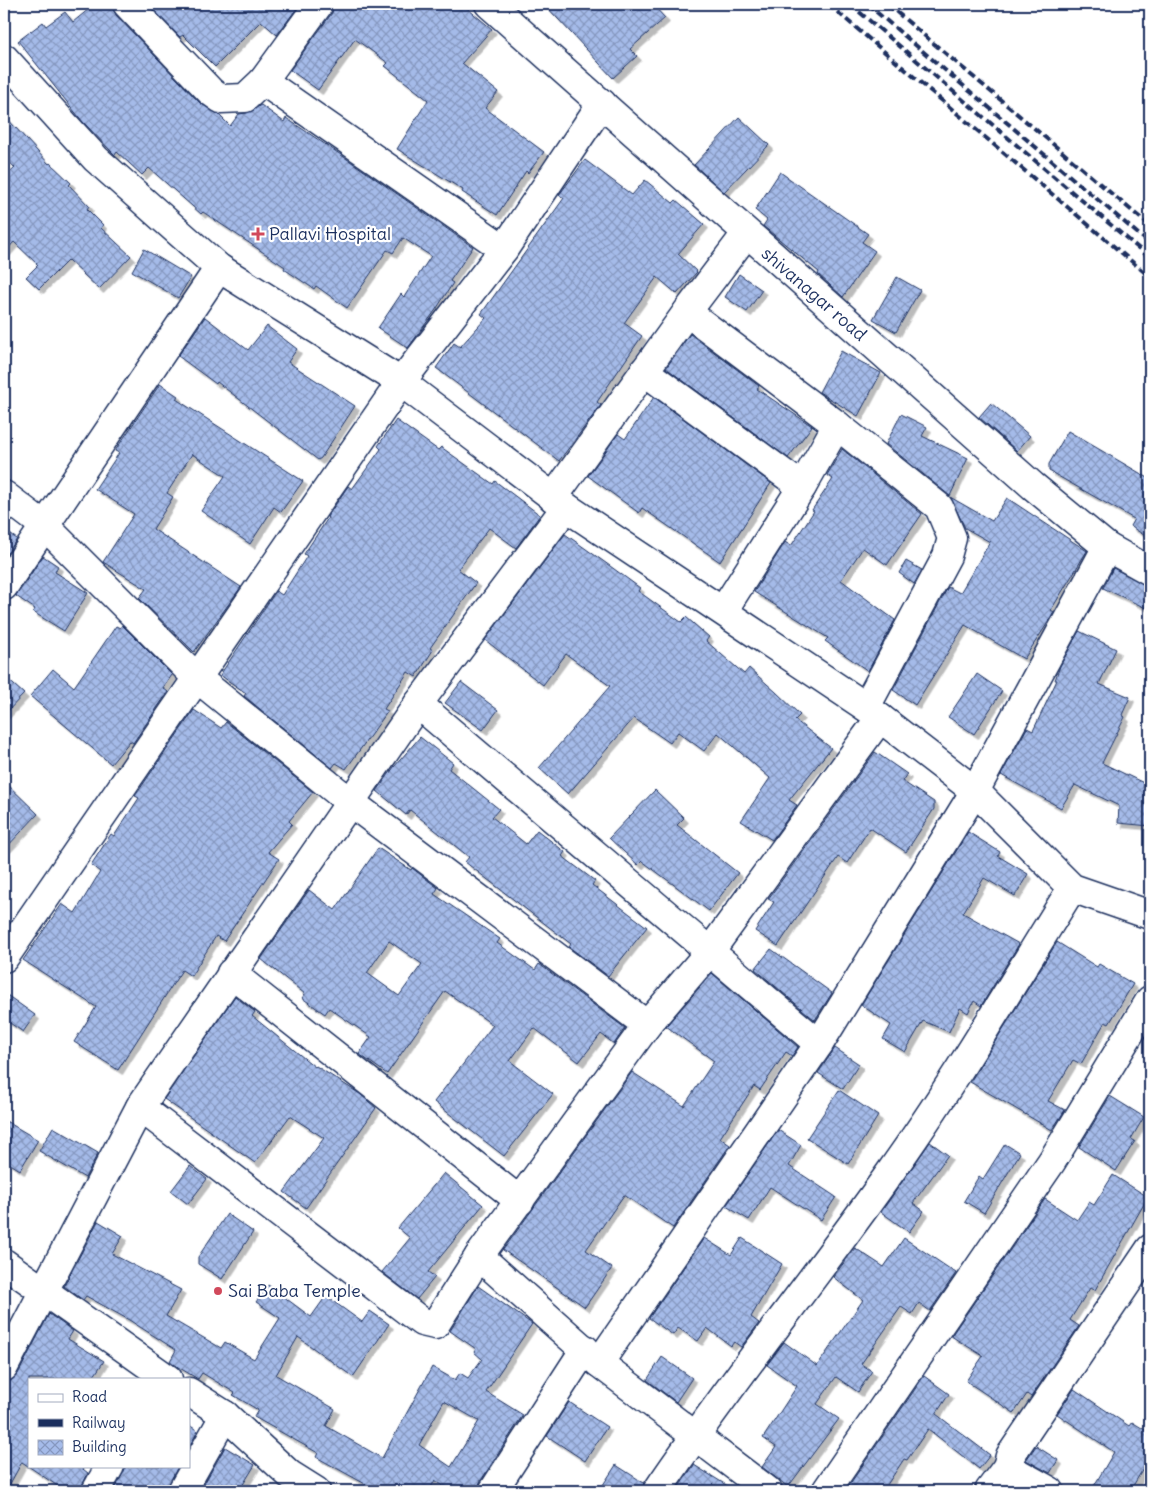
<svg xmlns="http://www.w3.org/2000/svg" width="1154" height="1495" font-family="Delius,sans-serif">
  <defs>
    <pattern id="building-cross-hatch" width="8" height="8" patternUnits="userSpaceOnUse" patternTransform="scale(1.25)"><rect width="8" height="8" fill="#a5bbe9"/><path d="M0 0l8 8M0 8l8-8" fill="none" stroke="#8698c0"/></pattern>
    <filter id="shadow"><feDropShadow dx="4.5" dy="4.5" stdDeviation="0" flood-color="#0004"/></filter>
  </defs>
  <rect width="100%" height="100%" fill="#fff"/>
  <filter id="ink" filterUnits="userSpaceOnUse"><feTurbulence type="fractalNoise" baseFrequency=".02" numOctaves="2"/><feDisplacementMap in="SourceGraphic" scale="10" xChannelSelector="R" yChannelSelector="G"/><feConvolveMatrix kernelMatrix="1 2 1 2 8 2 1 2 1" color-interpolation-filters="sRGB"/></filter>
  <g filter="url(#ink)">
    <g fill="url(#building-cross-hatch)" stroke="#1b2f5e" fill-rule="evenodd" filter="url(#shadow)">
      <polygon points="95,4 112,4 116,15 200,103 217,113 230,126 239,114 246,113 261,105 284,122 286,118 353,163 473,247 450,281 453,283 435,311 408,348 378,328 401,294 404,297 431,256 403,238 393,253 387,250 347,308 316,286 314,289 284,269 285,267 203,212 201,214 149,168 142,175 117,152 115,155 111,151 83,122 18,41 43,22 46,26 65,12 73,22"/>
      <polygon points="148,4 300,4 277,35 261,21 215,67 183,35 180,37"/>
      <polygon points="334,4 462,4 492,29 462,63 498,92 485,108 544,152 528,173 526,171 497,215 462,192 463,190 397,149 428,100 385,66 388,63 355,39 318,90 290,70 332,13"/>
      <polygon points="544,4 652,4 665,18 630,49 637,56 613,78"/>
      <polygon points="4,115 49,164 50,163 71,183 69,185 89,206 87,209 103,225 101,228 131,256 99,289 68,260 39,289 26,277 38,265 14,242 4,253 4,178 15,168 4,156"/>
      <polygon points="739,117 769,145 724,192 694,165"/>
      <polygon points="585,160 632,195 645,180 673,203 676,200 704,224 678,254 697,272 677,294 657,277 624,323 642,336 597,402 601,405 559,461 436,368 454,343 460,347 486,318 481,314 564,198 559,195"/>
      <polygon points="780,172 868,234 862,242 875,251 843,297 818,274 819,272 763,226 767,220 755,210"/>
      <polygon points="144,249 191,277 178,298 132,271"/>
      <polygon points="739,274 762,290 747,312 725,297"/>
      <polygon points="897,277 920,290 896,332 873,319"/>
      <polygon points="205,317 248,350 267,326 297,349 288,362 355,406 321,458 318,460 217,382 216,384 178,356"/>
      <polygon points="690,334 759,386 757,389 812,426 788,458 666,368"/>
      <polygon points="841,351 881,373 858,416 819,392"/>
      <polygon points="160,384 178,396 176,399 303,481 281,512 274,507 250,544 201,511 225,476 192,454 167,493 173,497 153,529 241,587 194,652 139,598 146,589 103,562 134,514 95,489 119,453 115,451"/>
      <polygon points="654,397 771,483 720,562 642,508 639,513 588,476 618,434 625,439"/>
      <polygon points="991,403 1030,436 1017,451 979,417"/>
      <polygon points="901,414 927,427 922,436 968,458 950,496 886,444"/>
      <polygon points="396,420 438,450 441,447 493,484 495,481 540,515 516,548 489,528 458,569 476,583 430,648 433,650 416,677 408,672 384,709 388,711 346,769 336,763 332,768 244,696 246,693 220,675 276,591 282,595 307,556 304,554 328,518 327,517 348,486 352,489 381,449 378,446"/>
      <polygon points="1068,431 1150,479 1150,539 1130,526 1134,519 1049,471 1049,464"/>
      <polygon points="842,449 922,514 887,565 863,548 841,580 895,620 868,671 825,641 828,638 754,592 785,542 791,546 814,511 812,510 833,479 827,475"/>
      <polygon points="950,497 992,521 1007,498 1087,551 1051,610 1054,612 1049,621 1024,659 965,625 915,705 893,690 948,587 960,593 990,542 965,528"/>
      <polygon points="4,530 17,539 4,558"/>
      <polygon points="565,534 610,566 640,588 638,591 681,622 686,617 709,637 706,641 744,674 749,668 776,692 800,715 795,720 831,748 789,800 797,805 772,840 741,821 770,778 718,733 704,751 678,732 670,743 634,718 568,794 539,768 610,686 566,654 543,685 485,640"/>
      <polygon points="43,556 58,566 55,572 88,593 64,631 33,612 35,609 16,596"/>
      <polygon points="906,561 922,570 914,584 899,573"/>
      <polygon points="1113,568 1150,587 1150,610 1103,588"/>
      <polygon points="122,625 172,675 163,688 168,692 133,743 130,741 111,764 30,696 53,669 74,687 116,626 120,628"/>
      <polygon points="1079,631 1116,649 1099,684 1130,697 1122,715 1125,717 1102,763 1150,786 1150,826 1118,823 1119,806 1075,785 1061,808 1001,775 1027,728 1033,731 1057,680 1055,680 1060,666"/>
      <polygon points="977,674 1002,691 974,734 948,717"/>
      <polygon points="4,676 24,694 4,715"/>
      <polygon points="461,682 498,710 483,730 445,703"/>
      <polygon points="194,710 221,728 226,722 313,792 289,821 292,824 268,852 279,859 224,941 216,936 191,976 182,970 118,1070 74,1042 96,1007 23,960 62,904 75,913 100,872 91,865 111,834 114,836 139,798 135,796"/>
      <polygon points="420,737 453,763 449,769 499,809 492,817 526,844 537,830 565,852 562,856 595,881 592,885 647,927 608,976 569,947 571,944 465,862 469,857 410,810 406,815 377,791 394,767"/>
      <polygon points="875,752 907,774 902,781 934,802 934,809 906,852 870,828 847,863 838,857 778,946 755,931 774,902 768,899"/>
      <polygon points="4,781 38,814 4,850"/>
      <polygon points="655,790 684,818 677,825 738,873 709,911 642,861 638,865 609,838"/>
      <polygon points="968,832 1000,852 998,856 1028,874 1015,896 984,878 963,913 1019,944 981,1006 974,1001 968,1013 960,1008 949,1032 923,1021 905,1052 883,1039 891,1025 861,1005"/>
      <path d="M378 848 411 870 412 868 438 888 434 894 500 939 497 943 535 970 539 964 625 1028 614 1044 601 1034 579 1062 534 1028 510 1061 553 1094 504 1156 434 1102 493 1025 445 991 387 1074 359 1054 371 1037 329 1008 325 1014 302 998 305 994 261 959 309 890 335 910ZM389 941 422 964 399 996 367 973Z"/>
      <polygon points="1057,942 1097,967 1099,964 1133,984 1109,1024 1105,1022 1081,1064 1073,1060 1048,1101 1065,1110 1052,1130 970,1082"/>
      <polygon points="771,949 832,993 815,1020 755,969"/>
      <polygon points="712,973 798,1047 792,1056 786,1052 760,1090 754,1086 720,1138 730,1145 673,1228 624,1195 586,1250 612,1268 585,1307 503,1250 632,1072 684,1106 714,1061 666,1026"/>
      <polygon points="4,993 35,1015 23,1032 4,1019"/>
      <polygon points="235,996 255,1012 252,1016 315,1067 316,1066 360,1094 376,1108 306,1208 284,1192 324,1138 290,1116 255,1163 164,1099"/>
      <polygon points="835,1048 859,1064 843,1089 818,1073"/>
      <polygon points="839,1090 878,1116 848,1164 807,1138"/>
      <polygon points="1110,1096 1144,1117 1131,1139 1135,1141 1116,1171 1079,1147"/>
      <polygon points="4,1120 38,1140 20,1170 4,1160"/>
      <polygon points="53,1127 98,1153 85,1178 39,1151"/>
      <polygon points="778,1130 801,1145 789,1166 836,1197 821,1220 770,1187 749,1220 726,1206"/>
      <polygon points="930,1142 948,1155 913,1203 924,1211 909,1232 881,1212"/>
      <polygon points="1005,1144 1020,1153 984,1213 964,1201 979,1176 983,1179"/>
      <polygon points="190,1166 207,1179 188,1204 171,1191"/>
      <polygon points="444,1173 483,1205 428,1272 435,1277 417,1299 382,1272 410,1238 398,1228"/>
      <polygon points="1113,1175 1148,1197 1095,1290 1090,1288 1070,1320 1079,1326 1031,1397 1027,1394 1014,1413 966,1381 983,1356 951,1336 1045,1199 1077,1220 1089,1202 1094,1205"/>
      <polygon points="227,1214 253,1232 222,1279 198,1264 198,1257"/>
      <path d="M98 1221 123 1236 112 1254 181 1290 166 1316 221 1348 225 1342 254 1359 280 1318 256 1302 268 1285 311 1317 326 1296 362 1322 370 1311 389 1324 353 1377 298 1337 276 1375 335 1409 326 1426 382 1458 432 1367 455 1380 460 1373 468 1378 482 1359 474 1352 476 1349 450 1331 478 1286 532 1324 486 1392 523 1415 480 1482 478 1491H450L435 1480 429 1491H363L367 1485 316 1457 318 1453 254 1417 258 1410 233 1395 235 1393 202 1373 198 1379 178 1367 170 1361 176 1350 129 1320 86 1296 83 1300 64 1286ZM444 1401 479 1421 451 1467 419 1445Z"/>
      <polygon points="704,1238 731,1255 742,1238 782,1264 751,1317 759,1323 741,1347 734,1342 731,1346 707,1328 698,1341 678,1328 673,1335 649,1318"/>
      <polygon points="904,1238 956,1273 930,1311 919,1303 912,1314 901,1307 861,1364 872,1371 858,1392 836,1377 817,1404 839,1419 788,1487 762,1467 776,1447 763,1438 797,1386 767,1365 784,1342 817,1366 863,1300 833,1277 855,1248 884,1267"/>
      <polygon points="49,1314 73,1331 68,1339 104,1361 92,1379 29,1379 29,1466 79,1466 88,1473 80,1491 65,1491 22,1462 6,1491 4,1491 4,1392 10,1381 18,1374"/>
      <polygon points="662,1357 692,1378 676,1402 647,1380"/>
      <polygon points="924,1376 949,1394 936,1414 990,1455 979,1469 928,1429 907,1460 904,1459 883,1491 845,1491"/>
      <polygon points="1074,1389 1129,1426 1132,1422 1150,1433 1150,1457 1130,1491 1091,1491 1114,1452 1057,1414"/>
      <polygon points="569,1402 607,1427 585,1461 547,1436"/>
      <polygon points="189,1425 198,1431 189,1447"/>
      <polygon points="1036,1446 1058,1460 1050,1473 1026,1460"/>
      <polygon points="225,1447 255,1465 239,1491 200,1491"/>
      <polygon points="616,1465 644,1483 642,1491 599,1491"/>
      <polygon points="694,1465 736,1491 676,1491"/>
      <polygon points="126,1466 178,1466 166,1491 114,1491"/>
    </g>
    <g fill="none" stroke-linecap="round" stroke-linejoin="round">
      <g stroke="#1b2f5e" stroke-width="31">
        <g id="minor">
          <polyline points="127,4 211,92 221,99 245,98 263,81 319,4"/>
          <polyline points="489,4 1033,486 1107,547 1150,571"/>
          <polyline points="4,58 96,159 219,268 401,382 566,507 866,707 975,791 1072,888 1150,915"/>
          <polyline points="263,81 504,249"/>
          <polyline points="687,312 837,425 939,507 952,538 947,556 866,707"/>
          <polyline points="644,371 802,487"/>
          <polyline points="4,495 46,527 197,678 350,802 647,1025"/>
          <polyline points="553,498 687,312 746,234"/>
          <polyline points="4,586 219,268"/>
          <polyline points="723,611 802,487 837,425"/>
          <polyline points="418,704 819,1044"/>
          <polyline points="4,958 401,382 504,249 602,103"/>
          <polyline points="231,973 520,1201"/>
          <polyline points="140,1107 422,1322 435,1325 479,1256 647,1025 711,950 880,718"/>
          <polyline points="479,1256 599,1363 768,1491"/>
          <polyline points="4,1263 168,1379"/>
          <polyline points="599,1363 819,1044 975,791 1107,547"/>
          <polyline points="4,1367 140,1107 418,704 566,507"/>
          <polyline points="189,1392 225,1415 289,1474 316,1491"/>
          <polyline points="1007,1467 1050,1491"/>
          <polyline points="96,1491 110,1466"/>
          <polyline points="182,1491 225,1415"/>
          <polyline points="493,1491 585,1349"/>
          <path d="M657 1491C730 1383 813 1281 889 1174 955 1082 1012 984 1072 888"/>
          <polyline points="826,1491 1052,1161 1150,1000"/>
          <polyline points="989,1491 1007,1467 1010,1456 1150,1249"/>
        </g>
      </g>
      <use href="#minor" stroke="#fff" stroke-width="28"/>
      <g stroke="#1b2f5e" stroke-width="4" stroke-dasharray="8 4" stroke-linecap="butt">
        <polyline points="828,4 1150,277"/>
        <polyline points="850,4 1150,258"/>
        <polyline points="867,4 1150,244"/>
        <polyline points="887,4 1150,226"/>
      </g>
    </g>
  </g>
  <g fill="#d1495b" stroke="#fff" stroke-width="2">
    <path d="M255.5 226.5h5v5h5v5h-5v5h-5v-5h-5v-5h5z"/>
    <circle cx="218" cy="1291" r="5"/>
  </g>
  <g text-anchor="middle" stroke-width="4.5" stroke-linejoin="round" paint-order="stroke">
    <g font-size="18" fill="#1b2f5e" stroke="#fff" text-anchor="start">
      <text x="269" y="240">Pallavi Hospital</text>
      <text x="228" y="1297">Sai Baba Temple</text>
    </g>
    <g font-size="18" fill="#1b2f5e" stroke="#fff">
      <text transform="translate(814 294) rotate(41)" y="6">shivanagar road</text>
    </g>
  </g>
  <rect width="1154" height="1495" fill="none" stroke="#fff" stroke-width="20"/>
  <rect x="10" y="10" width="1134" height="1475" fill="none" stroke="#1b2f5e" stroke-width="2" filter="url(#ink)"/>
  <rect x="28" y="1378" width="162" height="90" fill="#ffffff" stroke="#a4acbf"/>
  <rect x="38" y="1394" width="25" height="8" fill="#ffffff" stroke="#a4acbf"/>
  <text x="72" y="1402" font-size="15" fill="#1b2f5e">Road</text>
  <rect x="38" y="1419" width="25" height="8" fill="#1b2f5e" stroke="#a4acbf"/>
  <text x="72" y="1428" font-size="15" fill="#1b2f5e">Railway</text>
  <rect x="38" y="1440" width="25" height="15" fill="url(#building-cross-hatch)" stroke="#a4acbf"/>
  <text x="72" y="1452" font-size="15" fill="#1b2f5e">Building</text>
</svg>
